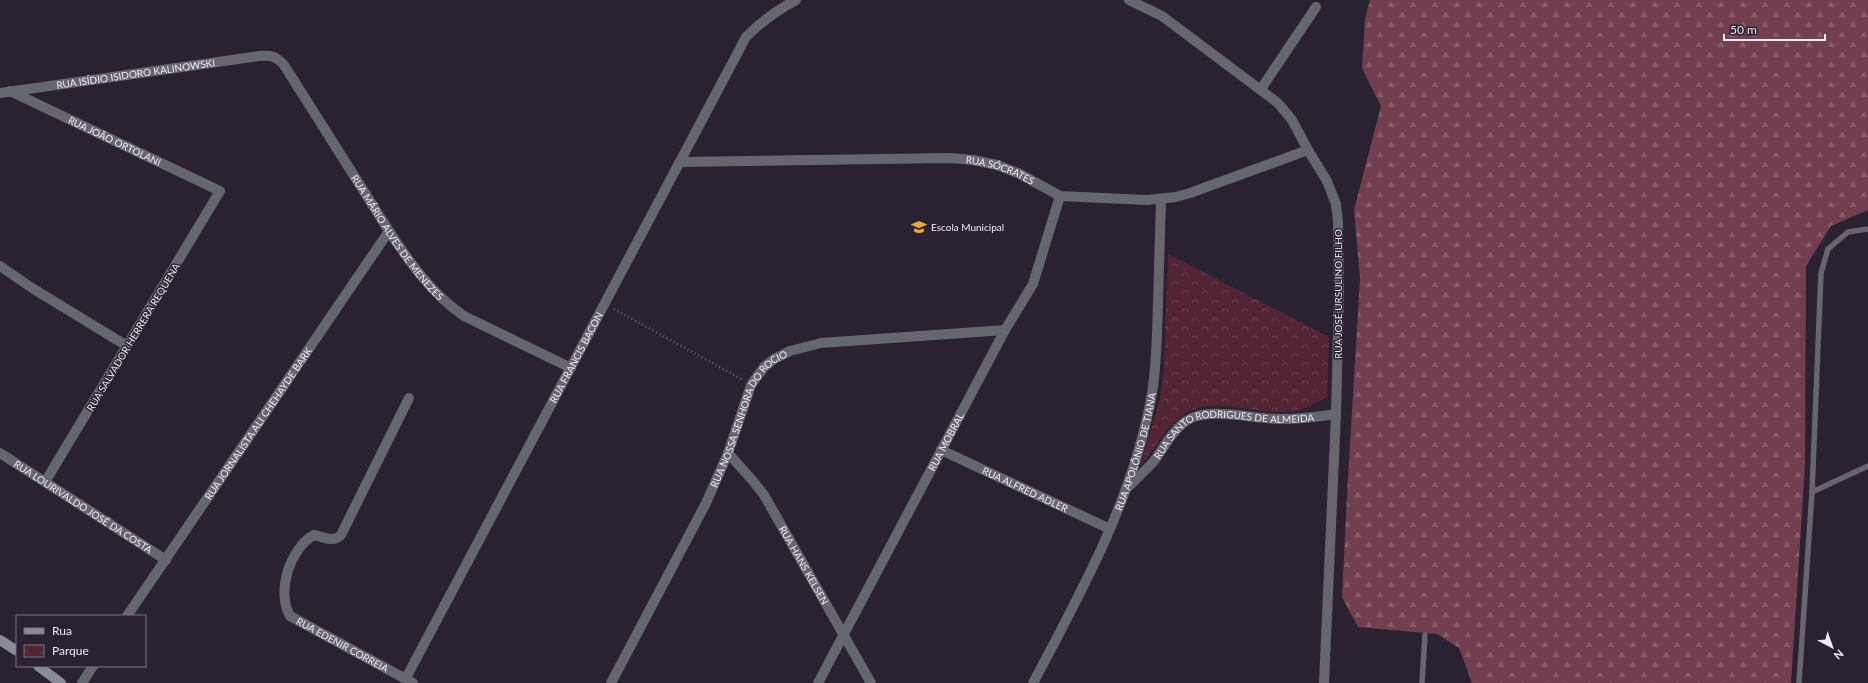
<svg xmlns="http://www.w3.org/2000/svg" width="1868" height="683" font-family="Lato,sans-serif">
  <defs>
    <pattern id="forest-firs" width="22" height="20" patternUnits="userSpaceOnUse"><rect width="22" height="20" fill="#723f4e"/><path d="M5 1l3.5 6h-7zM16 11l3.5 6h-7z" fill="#875b68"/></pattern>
    <pattern id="park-crowns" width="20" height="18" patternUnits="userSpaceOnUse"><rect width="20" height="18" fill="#532433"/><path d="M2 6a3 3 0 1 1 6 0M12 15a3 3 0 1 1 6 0" fill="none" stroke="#6c4451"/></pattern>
  </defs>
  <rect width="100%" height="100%" fill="#2a2230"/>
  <polygon fill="url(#forest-firs)" points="1370,0 1868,0 1868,210 1831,226 1806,266 1805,465 1791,683 1472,683 1459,648 1437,634 1358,627 1342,597 1347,495 1360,278 1354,210 1381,106 1362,68 1365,19"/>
  <path fill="url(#park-crowns)" d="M1168 254 1329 337 1327 397C1318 402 1309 407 1299 410 1263 420 1214 392 1183 415 1164 428 1156 450 1140 466L1160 399 1164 368Z"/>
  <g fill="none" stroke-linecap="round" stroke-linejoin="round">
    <polyline stroke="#69626f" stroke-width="2.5" stroke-dasharray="1 3" stroke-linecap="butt" points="614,309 743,380"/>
    <g stroke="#66666e" stroke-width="5.5">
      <polyline points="1812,492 1868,466"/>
      <polyline points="1422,683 1425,635"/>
      <polyline points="1799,683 1812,492 1821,273 1828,249 1848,232 1868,229"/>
    </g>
    <g stroke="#66666e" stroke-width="10">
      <polyline points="1129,0 1162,16 1278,103 1292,120 1308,150 1327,181 1336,204 1338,222 1339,293 1336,414 1324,683"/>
      <polyline points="1261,89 1316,7"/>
      <path id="s1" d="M10 91 220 191 45 482"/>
      <path id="s2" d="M0 93 259 56C271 55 276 56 284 65L389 231C410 263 432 294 464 316L571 368"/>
      <path id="s3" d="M680 162 950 158 973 160 997 165 1018 173 1060 196 1147 200 1176 197 1190 193 1308 150"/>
      <polyline points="0,266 32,288 127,346"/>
      <path id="s4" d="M409 398 341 535C333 543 324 537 314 535 290 548 276 592 290 616L413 683"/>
      <path id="s5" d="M941 450 1110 529"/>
      <path id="s6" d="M0 453 166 560"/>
      <path id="s7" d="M728 453 753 481 764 495 871 683"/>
      <path id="s8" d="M1126 489C1135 480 1145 471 1154 461 1164 447 1172 431 1186 421 1207 406 1253 419 1279 419 1298 419 1317 417 1336 414"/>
      <path id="s9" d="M127 616 389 231"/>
      <path id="s10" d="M406 678 746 37C761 22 777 10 796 0"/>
      <polyline points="82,683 93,666"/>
      <path id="s11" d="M611 683 706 503 728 453 751 385 764 367 774 359 790 351 821 343 1005 330"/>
      <path id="s12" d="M818 683 1005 330 1033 284 1060 196"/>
      <path id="s13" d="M1033 683C1082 591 1134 497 1152 393 1157 363 1157 332 1158 302 1159 268 1160 234 1161 200"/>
    </g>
    <g stroke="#8b8b97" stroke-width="10">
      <polyline points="0,640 17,651"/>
      <polyline points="38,666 61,683"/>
    </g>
  </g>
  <defs>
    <g id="school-bare" transform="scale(1.2)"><path d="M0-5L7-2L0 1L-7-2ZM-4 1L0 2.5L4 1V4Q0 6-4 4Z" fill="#eaaa38" stroke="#2a2230" stroke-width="2.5" paint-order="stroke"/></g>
  </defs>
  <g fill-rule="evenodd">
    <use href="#school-bare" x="919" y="227"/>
  </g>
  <g text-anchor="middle" stroke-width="3" stroke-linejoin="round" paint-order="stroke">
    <g font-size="10" fill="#f1ebf5" stroke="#2a2230">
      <text dy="4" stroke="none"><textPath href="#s2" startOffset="137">RUA ISÍDIO ISIDORO KALINOWSKI</textPath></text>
      <text dy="4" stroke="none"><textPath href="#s1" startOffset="116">RUA JOÃO ORTOLANI</textPath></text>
      <text dy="4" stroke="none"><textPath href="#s3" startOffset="322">RUA SÓCRATES</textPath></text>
      <text dy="4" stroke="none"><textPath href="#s2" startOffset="496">RUA MÁRIO ALVES DE MENEZES</textPath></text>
      <text transform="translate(1338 294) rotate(-90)" y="4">RUA JOSÉ URSULINO FILHO</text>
      <text transform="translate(133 337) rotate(-59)" y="4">RUA SALVADOR HERRERA REQUENA</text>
      <text dy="4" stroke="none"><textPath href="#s10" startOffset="363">RUA FRANCIS BACON</textPath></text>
      <text dy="4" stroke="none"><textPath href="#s11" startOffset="300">RUA NOSSA SENHORA DO ROCIO</textPath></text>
      <text dy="4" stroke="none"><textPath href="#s9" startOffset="233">RUA JORNALISTA ALI CHEHAYDE BARK</textPath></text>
      <text dy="4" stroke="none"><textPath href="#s8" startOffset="132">RUA SANTO RODRIGUES DE ALMEIDA</textPath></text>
      <text dy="4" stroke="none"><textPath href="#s12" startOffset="273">RUA MOBRAL</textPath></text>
      <text dy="4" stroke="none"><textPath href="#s13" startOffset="254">RUA APOLÔNIO DE TIANA</textPath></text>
      <text dy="4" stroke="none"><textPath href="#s5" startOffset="93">RUA ALFRED ADLER</textPath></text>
      <text dy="4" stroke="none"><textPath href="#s6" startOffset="99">RUA LOURIVALDO JOSÉ DA COSTA</textPath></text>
      <text dy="4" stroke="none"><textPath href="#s7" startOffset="136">RUA HANS KELSEN</textPath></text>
      <text dy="4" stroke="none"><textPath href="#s4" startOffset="333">RUA EDENIR CORREIA</textPath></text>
    </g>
    <g font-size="10" fill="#f1ebf5" stroke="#2a2230" text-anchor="start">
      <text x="931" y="231">Escola Municipal</text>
    </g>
  </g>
  <rect x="16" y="615" width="130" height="52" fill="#2a2230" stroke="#7a727f"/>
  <rect x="24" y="628" width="20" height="6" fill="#8b8b97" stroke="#7a727f"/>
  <text x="52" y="635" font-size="12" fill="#f1ebf5">Rua</text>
  <rect x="24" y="645" width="20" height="12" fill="url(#park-crowns)" stroke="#7a727f"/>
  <text x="52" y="655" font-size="12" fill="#f1ebf5">Parque</text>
  <g transform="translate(1832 647) rotate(139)" stroke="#2a2230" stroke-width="3" paint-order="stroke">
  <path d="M0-3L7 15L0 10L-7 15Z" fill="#f1ebf5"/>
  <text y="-6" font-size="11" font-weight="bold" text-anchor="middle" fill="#f1ebf5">N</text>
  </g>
  <path d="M1724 34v6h101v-6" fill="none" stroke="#f1ebf5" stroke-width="2"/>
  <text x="1730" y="34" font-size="12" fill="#f1ebf5" stroke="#2a2230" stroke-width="3" paint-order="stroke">50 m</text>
</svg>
